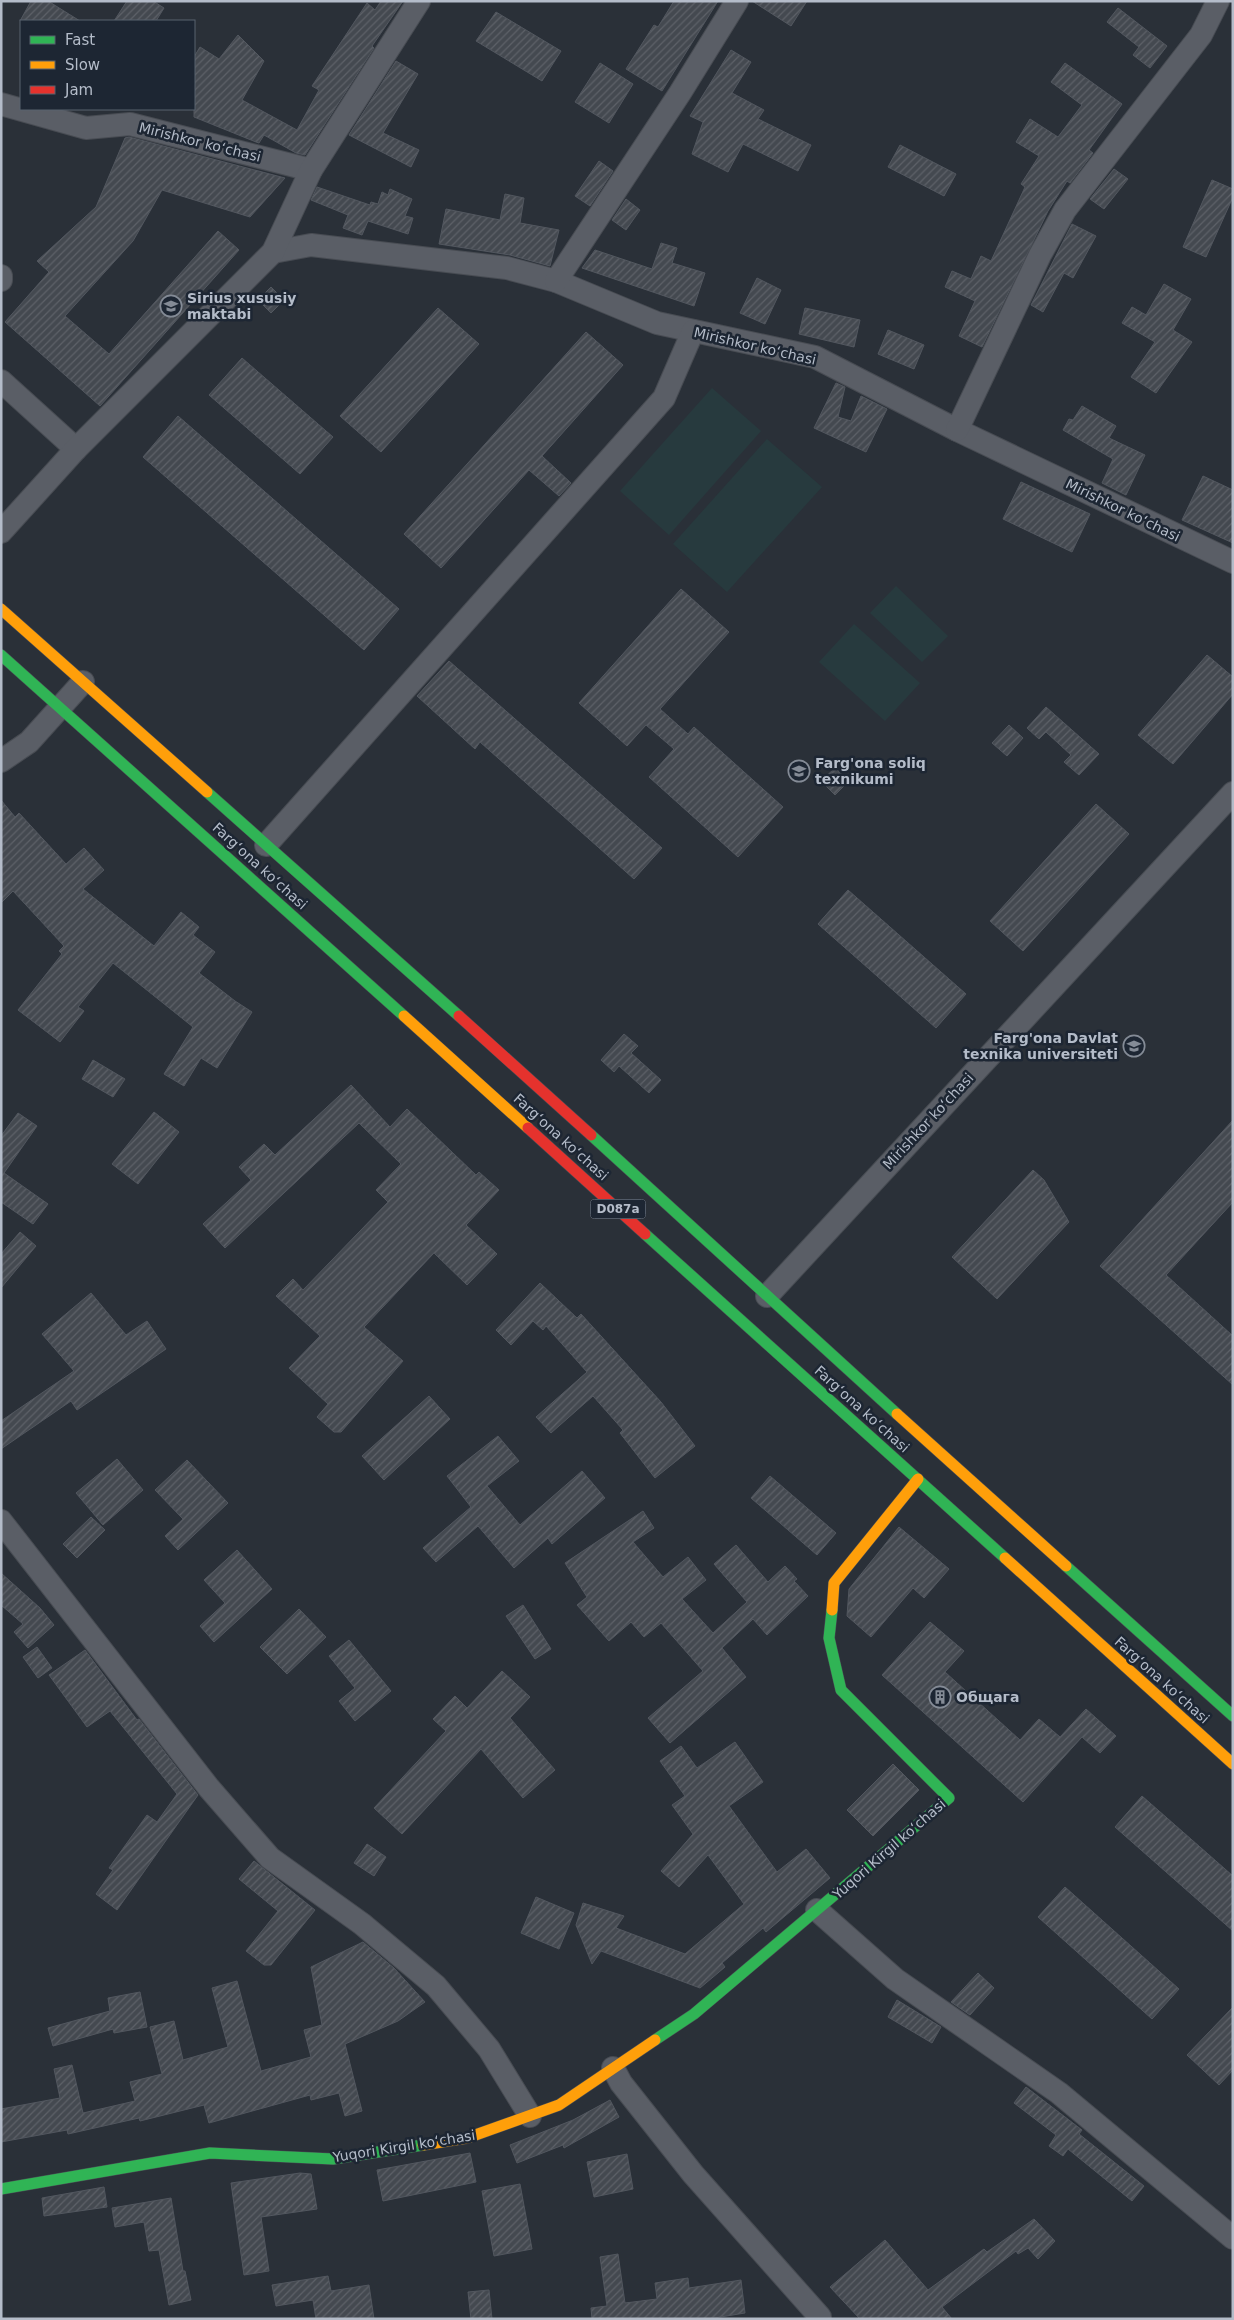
<svg xmlns="http://www.w3.org/2000/svg" width="1234" height="2320" font-family="'DejaVu Sans',sans-serif">
  <defs>
    <pattern id="building-hatch" width="6" height="6" patternUnits="userSpaceOnUse" patternTransform="scale(1.25)"><rect width="6" height="6" fill="#444950"/><path d="M-1 1l2-2M0 6l6-6M5 7l2-2" fill="none" stroke="#5d6168"/></pattern>
  </defs>
  <rect width="100%" height="100%" fill="#2a3038"/>
  <g fill="#273a3e">
    <polygon points="712,388 761,431 669,535 620,491"/>
    <polygon points="767,439 822,487 727,592 673,544"/>
    <polygon points="896,586 948,636 922,662 870,613"/>
    <polygon points="854,624 920,683 885,721 819,662"/>
  </g>
  <g fill="url(#building-hatch)" stroke="#52575f">
    <polygon points="31,1 48,1 80,21 20,21"/>
    <polygon points="127,1 153,1 164,8 156,21 114,21"/>
    <polygon points="381,1 403,1 372,46 374,48 305,155 296,153 264,135 259,143 256,142 194,117 194,57 200,47 219,59 238,35 264,61 242,100 297,130 319,90 312,86 367,3 375,10"/>
    <polygon points="674,1 718,1 662,91 626,69 654,25 658,27"/>
    <polygon points="752,1 807,1 791,26"/>
    <polygon points="1118,8 1167,46 1150,68 1133,55 1139,47 1107,22"/>
    <polygon points="496,12 561,51 542,81 476,41"/>
    <polygon points="731,50 751,62 732,93 764,110 758,119 811,145 798,171 743,144 728,172 692,154 703,122 690,116"/>
    <polygon points="396,61 418,74 383,133 419,150 411,167 349,135"/>
    <polygon points="600,63 633,84 609,123 575,102"/>
    <polygon points="1065,63 1122,104 1089,150 1093,153 1070,183 1067,181 1048,211 982,347 959,336 975,301 945,287 952,271 971,279 981,256 991,261 1025,187 1021,184 1039,156 1016,142 1030,119 1058,137 1082,105 1051,82"/>
    <polygon points="129,137 285,178 250,217 162,190 133,241 65,316 109,354 218,231 239,250 100,406 5,322 49,272 37,261 96,207 125,138"/>
    <polygon points="900,145 956,174 944,196 888,167"/>
    <polygon points="599,161 613,171 590,206 575,196"/>
    <polygon points="1114,169 1128,179 1104,209 1090,199"/>
    <polygon points="1212,180 1233,189 1233,197 1206,257 1183,247"/>
    <polygon points="317,187 370,205 371,202 378,204 382,192 388,195 390,189 412,199 405,216 413,218 408,234 368,221 362,235 343,228 348,215 311,200"/>
    <polygon points="505,194 524,198 520,223 559,230 550,266 510,255 439,244 446,209 500,220"/>
    <polygon points="626,199 640,210 626,230 612,220"/>
    <polygon points="1072,224 1096,236 1073,278 1064,273 1043,312 1031,305"/>
    <polygon points="661,243 677,248 672,263 705,273 694,306 582,268 595,250 652,269"/>
    <polygon points="757,278 781,290 765,324 740,313"/>
    <polygon points="1164,284 1191,299 1173,330 1192,342 1156,393 1131,377 1155,342 1122,323 1132,307 1146,315"/>
    <polygon points="271,287 284,300 271,313 258,300"/>
    <polygon points="438,308 479,344 381,452 340,416"/>
    <polygon points="805,308 860,320 854,347 799,334"/>
    <polygon points="888,330 924,345 914,369 878,354"/>
    <polygon points="586,332 623,365 542,456 571,483 559,496 529,470 441,568 404,534"/>
    <polygon points="242,358 333,437 300,474 209,395"/>
    <polygon points="836,383 845,387 838,417 851,421 861,396 887,409 866,452 814,428"/>
    <polygon points="1082,406 1116,426 1109,438 1145,455 1126,495 1102,483 1113,459 1063,430 1069,419 1073,420"/>
    <polygon points="178,416 399,609 364,650 143,457"/>
    <polygon points="1203,476 1233,490 1233,543 1182,520"/>
    <polygon points="1021,482 1090,514 1072,552 1003,519"/>
    <polygon points="681,589 729,632 660,709 688,734 694,727 783,807 738,857 649,777 674,749 646,725 627,746 579,703"/>
    <polygon points="1207,655 1233,677 1233,694 1173,764 1138,735"/>
    <polygon points="449,661 662,848 634,879 480,742 475,749 417,696"/>
    <polygon points="1046,707 1099,754 1079,775 1064,762 1071,755 1046,732 1039,739 1027,728"/>
    <polygon points="1009,725 1023,738 1007,756 992,743"/>
    <polygon points="835,768 849,781 835,795 821,781"/>
    <polygon points="1,800 15,817 19,813 66,864 84,848 104,870 83,889 154,946 181,912 199,927 193,935 215,952 199,973 235,1001 252,1012 217,1068 201,1058 184,1086 164,1074 193,1027 113,963 78,1007 84,1011 60,1042 18,1010 62,954 59,951 64,946 13,891 1,903"/>
    <polygon points="1096,804 1129,834 1023,951 990,921"/>
    <polygon points="848,890 966,994 936,1028 818,924"/>
    <polygon points="624,1034 638,1046 631,1053 661,1080 649,1093 619,1066 614,1072 601,1060"/>
    <polygon points="93,1060 125,1079 113,1097 82,1079"/>
    <polygon points="351,1085 390,1127 407,1109 476,1175 479,1172 499,1190 466,1225 497,1254 467,1285 434,1253 364,1327 403,1361 341,1432 334,1432 317,1417 328,1404 289,1368 320,1336 276,1296 293,1279 303,1290 388,1202 376,1190 401,1164 359,1123 225,1248 203,1224 251,1180 239,1167 264,1144 275,1155"/>
    <polygon points="154,1112 179,1132 138,1184 112,1164"/>
    <polygon points="18,1113 37,1126 4,1173 48,1204 33,1224 1,1202 1,1136"/>
    <polygon points="1233,1120 1233,1202 1166,1275 1233,1336 1233,1385 1100,1266"/>
    <polygon points="1033,1170 1044,1180 1069,1222 997,1299 952,1257"/>
    <polygon points="20,1232 36,1246 1,1288 1,1254"/>
    <polygon points="540,1283 577,1318 581,1314 661,1402 695,1446 655,1478 620,1433 623,1430 593,1396 551,1433 536,1417 587,1372 546,1326 543,1330 533,1321 511,1345 496,1330"/>
    <polygon points="91,1293 126,1335 147,1321 166,1349 77,1410 71,1401 1,1449 1,1421 74,1371 42,1334"/>
    <polygon points="429,1396 450,1419 384,1480 362,1456"/>
    <polygon points="498,1436 519,1461 487,1486 520,1525 582,1471 605,1498 552,1544 548,1538 514,1568 478,1526 436,1562 423,1548 471,1507 447,1476"/>
    <polygon points="117,1459 143,1490 103,1525 76,1493"/>
    <polygon points="187,1460 228,1503 178,1550 165,1536 183,1519 155,1490"/>
    <polygon points="770,1476 836,1533 817,1555 751,1498"/>
    <polygon points="643,1511 654,1528 633,1542 663,1577 688,1557 706,1580 682,1599 713,1633 747,1602 714,1564 736,1545 768,1582 785,1566 797,1579 794,1581 808,1596 767,1635 753,1619 722,1648 746,1677 670,1743 648,1718 703,1671 661,1623 644,1637 631,1622 609,1641 577,1605 587,1597 565,1563"/>
    <polygon points="91,1517 105,1530 77,1558 63,1544"/>
    <polygon points="899,1527 949,1569 924,1598 913,1588 871,1637 847,1616 849,1589"/>
    <polygon points="237,1550 272,1589 214,1642 200,1626 225,1603 204,1580"/>
    <polygon points="1,1573 40,1608 54,1625 28,1648 14,1632 23,1624 1,1605"/>
    <polygon points="523,1605 551,1649 535,1659 506,1616"/>
    <polygon points="299,1609 326,1637 287,1674 260,1647"/>
    <polygon points="930,1622 964,1651 945,1672 1020,1740 1039,1719 1060,1737 1086,1709 1116,1736 1100,1753 1082,1737 1023,1802 882,1675"/>
    <polygon points="349,1640 391,1691 355,1721 339,1701 355,1688 329,1656"/>
    <polygon points="37,1647 52,1668 38,1678 23,1657"/>
    <polygon points="85,1650 137,1720 139,1719 198,1795 117,1910 96,1894 113,1870 109,1868 147,1815 157,1822 177,1794 110,1711 87,1727 49,1675"/>
    <polygon points="502,1671 530,1697 510,1718 555,1770 523,1798 481,1749 402,1834 374,1808 446,1731 433,1719 455,1696 467,1708"/>
    <polygon points="735,1742 763,1782 729,1806 777,1872 806,1849 830,1878 766,1932 763,1928 722,1963 725,1967 700,1988 601,1951 592,1964 576,1925 583,1903 624,1916 616,1928 685,1954 744,1904 708,1855 679,1887 661,1871 693,1834 672,1805 685,1796 660,1761 681,1746 697,1768"/>
    <polygon points="893,1764 919,1790 873,1836 847,1810"/>
    <polygon points="1142,1796 1233,1876 1233,1931 1115,1827"/>
    <polygon points="367,1844 386,1857 374,1876 354,1863"/>
    <polygon points="254,1861 315,1910 271,1965 264,1965 246,1951 278,1911 239,1879"/>
    <polygon points="1065,1887 1179,1989 1152,2019 1038,1917"/>
    <polygon points="536,1897 574,1913 559,1949 521,1933"/>
    <polygon points="363,1942 394,1968 425,2002 398,2021 345,2044 362,2111 345,2116 339,2093 311,2100 310,2095 209,2123 204,2105 140,2121 139,2118 68,2134 67,2130 1,2142 1,2109 60,2098 54,2069 72,2065 83,2113 135,2101 130,2082 162,2074 150,2027 174,2021 183,2060 228,2047 212,1988 237,1981 261,2071 311,2057 304,2030 322,2025 311,1967"/>
    <polygon points="978,1973 994,1988 970,2015 951,2002"/>
    <polygon points="140,1992 147,2027 114,2033 113,2029 53,2046 48,2028 110,2011 108,1998"/>
    <polygon points="897,2000 941,2027 932,2043 888,2017"/>
    <polygon points="1233,2007 1233,2070 1219,2085 1187,2055"/>
    <polygon points="1026,2087 1082,2130 1079,2134 1144,2186 1132,2201 1068,2149 1063,2156 1049,2146 1056,2135 1014,2103"/>
    <polygon points="610,2100 619,2117 564,2148 563,2145 517,2163 510,2145 573,2120"/>
    <polygon points="470,2153 476,2182 383,2201 377,2170"/>
    <polygon points="627,2154 633,2189 594,2197 587,2162"/>
    <polygon points="300,2173 311,2174 317,2209 261,2217 269,2271 244,2275 231,2183"/>
    <polygon points="520,2184 532,2249 494,2256 482,2191"/>
    <polygon points="104,2187 107,2207 44,2216 42,2198"/>
    <polygon points="171,2198 183,2271 185,2271 191,2300 169,2305 159,2250 149,2251 144,2222 115,2227 112,2208"/>
    <polygon points="1034,2219 1055,2241 1038,2259 1028,2248 1018,2254 1016,2251 942,2307 952,2319 860,2319 830,2287 885,2240 928,2290 984,2249 987,2252"/>
    <polygon points="618,2254 625,2303 657,2299 655,2283 688,2278 689,2288 741,2280 745,2313 708,2319 592,2319 591,2308 607,2306 600,2257"/>
    <polygon points="328,2276 331,2291 369,2285 374,2319 316,2319 313,2300 276,2306 272,2285"/>
    <polygon points="489,2290 492,2319 471,2319 468,2292"/>
  </g>
  <g fill="none" stroke-linecap="round" stroke-linejoin="round">
    <g stroke="#484c53" stroke-width="24">
      <g id="street">
        <polyline points="1,104 86,128 130,124 311,170"/>
        <polyline points="273,252 311,245 507,268 556,281 657,323 815,357 957,430 1233,562"/>
        <polyline points="1,276 1,280"/>
        <polyline points="556,281 680,93 737,1"/>
        <polyline points="1,381 76,449"/>
        <polyline points="957,430 1040,255 1065,210 1201,35 1218,1"/>
        <polyline points="1,532 76,449 273,252 311,170 419,1"/>
        <polyline points="1,761 29,742 83,682"/>
        <polyline points="266,845 664,398 693,331"/>
        <polyline points="767,1296 1233,793"/>
        <polyline points="1,1521 209,1788 270,1858 362,1924 436,1986 489,2049 530,2116"/>
        <polyline points="817,1910 895,1979 1059,2093 1233,2238"/>
        <polyline points="613,2068 621,2083 693,2174 820,2317"/>
      </g>
    </g>
    <g stroke="#484c53" stroke-width="12">
      <g id="fast">
        <polyline points="1,655 404,1016"/>
        <polyline points="207,792 459,1016"/>
        <polyline points="591,1135 897,1414"/>
        <polyline points="645,1234 1005,1558"/>
        <polyline points="1066,1566 1233,1716"/>
        <polyline points="655,2040 694,2014 949,1798 841,1690 829,1638 832,1610"/>
        <polyline points="1,2189 210,2153 333,2159 423,2145"/>
      </g>
    </g>
    <g stroke="#484c53" stroke-width="12">
      <g id="slow">
        <polyline points="1,609 207,792"/>
        <polyline points="404,1016 528,1128"/>
        <polyline points="897,1414 1066,1566"/>
        <polyline points="1005,1558 1233,1764"/>
        <polyline points="832,1610 834,1583 918,1479"/>
        <polyline points="423,2145 467,2138 559,2105 655,2040"/>
      </g>
    </g>
    <g stroke="#484c53" stroke-width="12">
      <g id="jam">
        <polyline points="459,1016 591,1135"/>
        <polyline points="528,1128 645,1234"/>
      </g>
    </g>
    <use href="#street" stroke="#5a5e66" stroke-width="22"/>
    <use href="#fast" stroke="#30b455" stroke-width="11"/>
    <use href="#slow" stroke="#ff9f0a" stroke-width="11"/>
    <use href="#jam" stroke="#e5322d" stroke-width="11"/>
  </g>
  <defs>
    <g id="school-ring" transform="scale(1.125)"><circle r="9.5" fill="#1d2633" stroke="#848b96" stroke-width="1.5"/><path d="M0-5L7-2L0 1L-7-2ZM-4 1L0 2.5L4 1V4Q0 6-4 4Z" fill="#848b96"/></g>
    <g id="university-ring" transform="scale(1.125)"><circle r="9.5" fill="#1d2633" stroke="#848b96" stroke-width="1.5"/><path d="M0-5L7-2L0 1L-7-2ZM-4 1L0 2.5L4 1V4Q0 6-4 4Z" fill="#848b96"/></g>
    <g id="building-ring" transform="scale(1.125)"><circle r="9.5" fill="#1d2633" stroke="#848b96" stroke-width="1.5"/><path d="M-4-6H4V6H1V3H-1V6H-4ZM-2.5-4.3h1.7v1.8h-1.7ZM.8-4.3h1.7v1.8H.8ZM-2.5-1h1.7V.8h-1.7ZM.8-1h1.7V.8H.8Z" fill="#848b96"/></g>
  </defs>
  <g fill-rule="evenodd">
    <use href="#school-ring" x="171" y="306"/>
    <use href="#university-ring" x="799" y="771"/>
    <use href="#university-ring" x="1134" y="1046"/>
    <use href="#building-ring" x="940" y="1697"/>
  </g>
  <g text-anchor="middle" stroke-width="5" stroke-linejoin="round" paint-order="stroke">
    <rect fill="#1d2633" stroke="#878f9c" stroke-width="1" x="590.5" y="1199.5" width="55" height="19" rx="4"/>
    <g font-size="12" font-weight="bold" fill="#b4bcc9">
      <text x="618" y="1213">D087a</text>
    </g>
    <g font-size="14" fill="#b4bcc9" stroke="#1d2633">
      <text transform="translate(200 142) rotate(14)" y="5">Mirishkor koʻchasi</text>
      <text transform="translate(755 346) rotate(13)" y="5">Mirishkor koʻchasi</text>
      <text transform="translate(1123 510) rotate(26)" y="5">Mirishkor koʻchasi</text>
      <text transform="translate(260 866) rotate(42)" y="5">Fargʻona koʻchasi</text>
      <text transform="translate(928 1121) rotate(-47)" y="5">Mirishkor koʻchasi</text>
      <text transform="translate(561 1137) rotate(42)" y="5">Fargʻona koʻchasi</text>
      <text transform="translate(862 1409) rotate(42)" y="5">Fargʻona koʻchasi</text>
      <text transform="translate(1162 1680) rotate(42)" y="5">Fargʻona koʻchasi</text>
      <text transform="translate(889 1849) rotate(-41)" y="5">Yuqori Kirgil koʻchasi</text>
      <text transform="translate(404 2146) rotate(-9)" y="5">Yuqori Kirgil koʻchasi</text>
    </g>
    <g font-size="14" font-weight="bold" fill="#b4bcc9" stroke="#1d2633" text-anchor="start">
      <text x="187" y="303">Sirius xususiy<tspan x="187" dy="16">maktabi</tspan></text>
      <text x="815" y="768">Farg'ona soliq<tspan x="815" dy="16">texnikumi</tspan></text>
      <text x="1118" y="1043" text-anchor="end">Farg'ona Davlat<tspan x="1118" dy="16">texnika universiteti</tspan></text>
      <text x="956" y="1702">Общага</text>
    </g>
  </g>
  <rect width="1234" height="2320" fill="none" stroke="#b4bcc9" stroke-width="5"/>
  <rect x="20" y="20" width="175" height="90" fill="#1d2633" stroke="#59626f"/>
  <rect x="30" y="36" width="25" height="8" fill="#30b455" stroke="#59626f"/>
  <text x="65" y="45" font-size="15" fill="#b4bcc9">Fast</text>
  <rect x="30" y="61" width="25" height="8" fill="#ff9f0a" stroke="#59626f"/>
  <text x="65" y="70" font-size="15" fill="#b4bcc9">Slow</text>
  <rect x="30" y="86" width="25" height="8" fill="#e5322d" stroke="#59626f"/>
  <text x="65" y="95" font-size="15" fill="#b4bcc9">Jam</text>
</svg>
